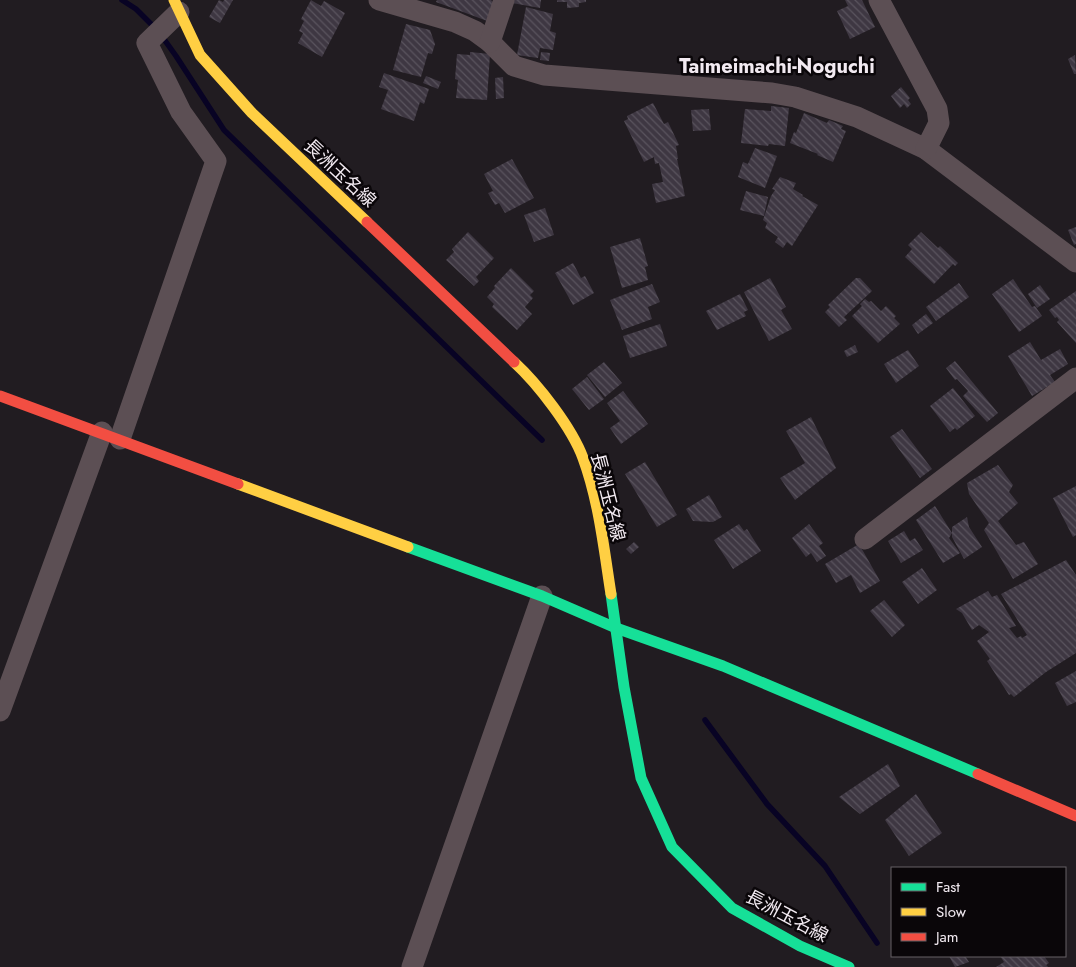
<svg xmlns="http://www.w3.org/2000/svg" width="1076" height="967" font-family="Jost,'Noto Sans JP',sans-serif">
  <defs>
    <pattern id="building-back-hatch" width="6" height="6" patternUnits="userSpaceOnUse" patternTransform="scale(1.25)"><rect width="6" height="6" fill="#3e3742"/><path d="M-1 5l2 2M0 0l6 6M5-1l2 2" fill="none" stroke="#5a545e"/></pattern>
  </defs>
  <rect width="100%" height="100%" fill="#211c21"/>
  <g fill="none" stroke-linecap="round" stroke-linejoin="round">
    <g stroke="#080324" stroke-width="5.5">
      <polyline points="122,0 136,9 155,28"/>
      <polyline points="161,35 176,56 224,130 542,440"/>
      <polyline points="705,720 767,804 825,866 877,943"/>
    </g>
  </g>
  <g fill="url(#building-back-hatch)">
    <polygon points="219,0 223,2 224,0 233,0 220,23 209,17"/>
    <polygon points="311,0 321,6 324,1 345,13 322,57 298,43 303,33 299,31 304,21 301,19"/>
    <polygon points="437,0 491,0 493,2 490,22 436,2"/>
    <polygon points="512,0 541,0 540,8 512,3"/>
    <polygon points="557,0 586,0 586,2 579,3 579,7 567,8 567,2 557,2"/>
    <polygon points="845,0 862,0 875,27 850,39 837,11 848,6"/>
    <polygon points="526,7 553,14 550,31 556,33 553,50 540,48 538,58 517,55"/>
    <polygon points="406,24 430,30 435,44 432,54 428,53 421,77 393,70"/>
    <polygon points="470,52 490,54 487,100 456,98 458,80 455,79 457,54 470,55"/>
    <polygon points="541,52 550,53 549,61 540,60"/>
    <polygon points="1075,55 1076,74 1074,74 1068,59"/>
    <polygon points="384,73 429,89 424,104 420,102 414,121 381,109 388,90 379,87"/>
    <polygon points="426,76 441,82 438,89 423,83"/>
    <polygon points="503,77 504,98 496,99 495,78"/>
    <polygon points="901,87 910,98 908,100 911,104 907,108 904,104 900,108 891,96"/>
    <polygon points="653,103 664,124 668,122 679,145 676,146 678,159 677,159 685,196 656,203 652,184 663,182 659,163 655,164 654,157 644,162 624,121 628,119 627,116"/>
    <polygon points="771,106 789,108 785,146 769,144 768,146 741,143 745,109 771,111"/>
    <polygon points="709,109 711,130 693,131 691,110"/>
    <polygon points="804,113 827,123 829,120 843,126 841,129 846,131 833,162 817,155 818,154 790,143 794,132 796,133"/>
    <polygon points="755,148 777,156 765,188 738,177 743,162 748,164"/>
    <polygon points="512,159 534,198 505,213 499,203 495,205 488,193 493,191 484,174"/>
    <polygon points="780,177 796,183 793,189 803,195 802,196 818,205 792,246 787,242 783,248 775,242 778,237 765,228 767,223 763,220 771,196 775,190 772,189"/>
    <polygon points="746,191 768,197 764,216 740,210"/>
    <polygon points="545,208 554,235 534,242 524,215"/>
    <polygon points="1076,227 1076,244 1074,245 1068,230"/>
    <polygon points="468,232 494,258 476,277 479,281 474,286 446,260 454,252 452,249"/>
    <polygon points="921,232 938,248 940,246 958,263 955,266 953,264 934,284 905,257 912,249 908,245"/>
    <polygon points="640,238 648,266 645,267 648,280 622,288 610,247"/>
    <polygon points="573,263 581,278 585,276 594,293 573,305 555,273"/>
    <polygon points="511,268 534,291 530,295 533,298 525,307 532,314 517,330 492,307 494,304 487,297 495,288 494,286"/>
    <polygon points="770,278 786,307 781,310 792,329 769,341 744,292"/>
    <polygon points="856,278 860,278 872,291 844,317 847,320 839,327 825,312 830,307 828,305"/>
    <polygon points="1013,279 1032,307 1035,306 1042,316 1019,332 992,294"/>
    <polygon points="959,283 969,297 936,321 926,307"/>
    <polygon points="652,284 660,302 648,307 652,319 622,330 610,300"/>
    <polygon points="1040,285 1050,299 1037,308 1028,294"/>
    <polygon points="1076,291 1076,343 1057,322 1059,320 1057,317 1055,318 1049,310"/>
    <polygon points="740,294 748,310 744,312 746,316 717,330 706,311"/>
    <polygon points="865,299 869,302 871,301 881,311 886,306 896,316 894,318 900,324 878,343 852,316 862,306 860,304"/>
    <polygon points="926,314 933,323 918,334 912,325"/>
    <polygon points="660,324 667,346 630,358 623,336"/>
    <polygon points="1030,342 1041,360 1060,349 1068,364 1050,375 1055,382 1032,396 1008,356"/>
    <polygon points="855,345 858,352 847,357 844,351"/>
    <polygon points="908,350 919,366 896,383 884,364"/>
    <polygon points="955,361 998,413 987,422 963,396 968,391 957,379 955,380 946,368"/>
    <polygon points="604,362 622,383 605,397 587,375"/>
    <polygon points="587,377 604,399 589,410 572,389"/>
    <polygon points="953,388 975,416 957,430 955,428 950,432 930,406"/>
    <polygon points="623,391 648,424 621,444 610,428 620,421 607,403"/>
    <polygon points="811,417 836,468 795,500 780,478 805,463 786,431"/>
    <polygon points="902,429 932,469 920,478 890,437"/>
    <polygon points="645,462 677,515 657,527 625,474"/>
    <polygon points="998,465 1013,485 1009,492 1018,503 998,521 1016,545 1024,542 1038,564 1013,579 984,530 989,523 969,494 967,483"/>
    <polygon points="1076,486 1076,535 1073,537 1053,498"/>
    <polygon points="709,495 722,517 713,522 693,521 686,509"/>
    <polygon points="935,506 952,533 949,538 960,553 943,563 916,520"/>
    <polygon points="967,517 969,527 982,547 964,559 952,537 952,527"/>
    <polygon points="739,524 744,531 747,529 761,551 733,569 714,540"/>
    <polygon points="809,524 823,543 819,546 826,556 817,562 811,553 806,557 792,538"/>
    <polygon points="904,531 910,541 915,538 923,550 901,563 888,541"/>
    <polygon points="634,542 639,547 631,554 626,549"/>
    <polygon points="859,544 880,581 860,593 851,575 836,583 825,564"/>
    <polygon points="1066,560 1076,575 1076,653 1046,672 1014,697 1011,694 1009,695 987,661 990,659 977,641 989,632 979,625 972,630 962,613 956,609 988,591 992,597 997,595 1016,626 1009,628 1017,638 1021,636 1022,638 1027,635 1001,594"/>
    <polygon points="922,568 937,590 918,604 902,582"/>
    <polygon points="884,600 905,625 892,637 870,611"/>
    <polygon points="1076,671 1076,702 1067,706 1055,683"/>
    <polygon points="888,764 900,786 860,814 839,797"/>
    <polygon points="916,794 942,833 909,856 885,820"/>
    <polygon points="949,956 965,956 969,962 955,967"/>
    <polygon points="1000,956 1044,956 1049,963 1046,965 1048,967 996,967 1004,962"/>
  </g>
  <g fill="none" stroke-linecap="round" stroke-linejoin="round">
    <g stroke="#5c4f54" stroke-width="21">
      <polyline points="379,0 455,22 475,31 490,42 514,66 544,75 772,93 795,97 857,117 926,149 1076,262"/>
      <polyline points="879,0 937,109 939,123 926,149"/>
      <polyline points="490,42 504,0"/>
      <polyline points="120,439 216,161 181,112 147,43 179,12"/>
      <polyline points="865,539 1076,378"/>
      <polyline points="0,711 102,432"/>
      <polyline points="412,967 542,596"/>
    </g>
    <g stroke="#16e098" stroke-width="11">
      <polyline points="408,547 542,596 616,628 723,666 978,774"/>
      <polyline points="611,594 624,687 641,778 672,847 732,908 800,946 849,967"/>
    </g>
    <g stroke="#ffcf43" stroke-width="11">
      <polyline points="174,0 200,55 252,113 367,222"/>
      <path d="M514 362C538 384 572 428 583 458 599 501 604 550 611 594"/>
      <polyline points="238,484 408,547"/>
    </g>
    <g stroke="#f24e42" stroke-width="11">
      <polyline points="367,222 514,362"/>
      <polyline points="0,396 238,484"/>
      <polyline points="978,774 1076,816"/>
    </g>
  </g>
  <g text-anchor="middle" stroke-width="5" stroke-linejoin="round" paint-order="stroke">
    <g font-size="18" fill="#f2eaf1" stroke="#0a0609">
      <text transform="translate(340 173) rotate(43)" y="6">長洲玉名線</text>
      <text transform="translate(608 497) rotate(76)" y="6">長洲玉名線</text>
      <text transform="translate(787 916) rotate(28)" y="6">長洲玉名線</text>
    </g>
    <g font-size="20" font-weight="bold" fill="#f2eaf1" stroke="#0a0609">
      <text x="777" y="73">Taimeimachi-Noguchi</text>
    </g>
  </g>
  <rect x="891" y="867" width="175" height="90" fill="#0a0609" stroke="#676166"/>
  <rect x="901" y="883" width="25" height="8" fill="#16e098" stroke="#676166"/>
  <text x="936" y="892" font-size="15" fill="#f2eaf1">Fast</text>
  <rect x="901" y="908" width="25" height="8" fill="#ffcf43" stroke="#676166"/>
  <text x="936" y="917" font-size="15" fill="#f2eaf1">Slow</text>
  <rect x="901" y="933" width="25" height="8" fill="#f24e42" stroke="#676166"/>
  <text x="936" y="942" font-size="15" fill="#f2eaf1">Jam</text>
</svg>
